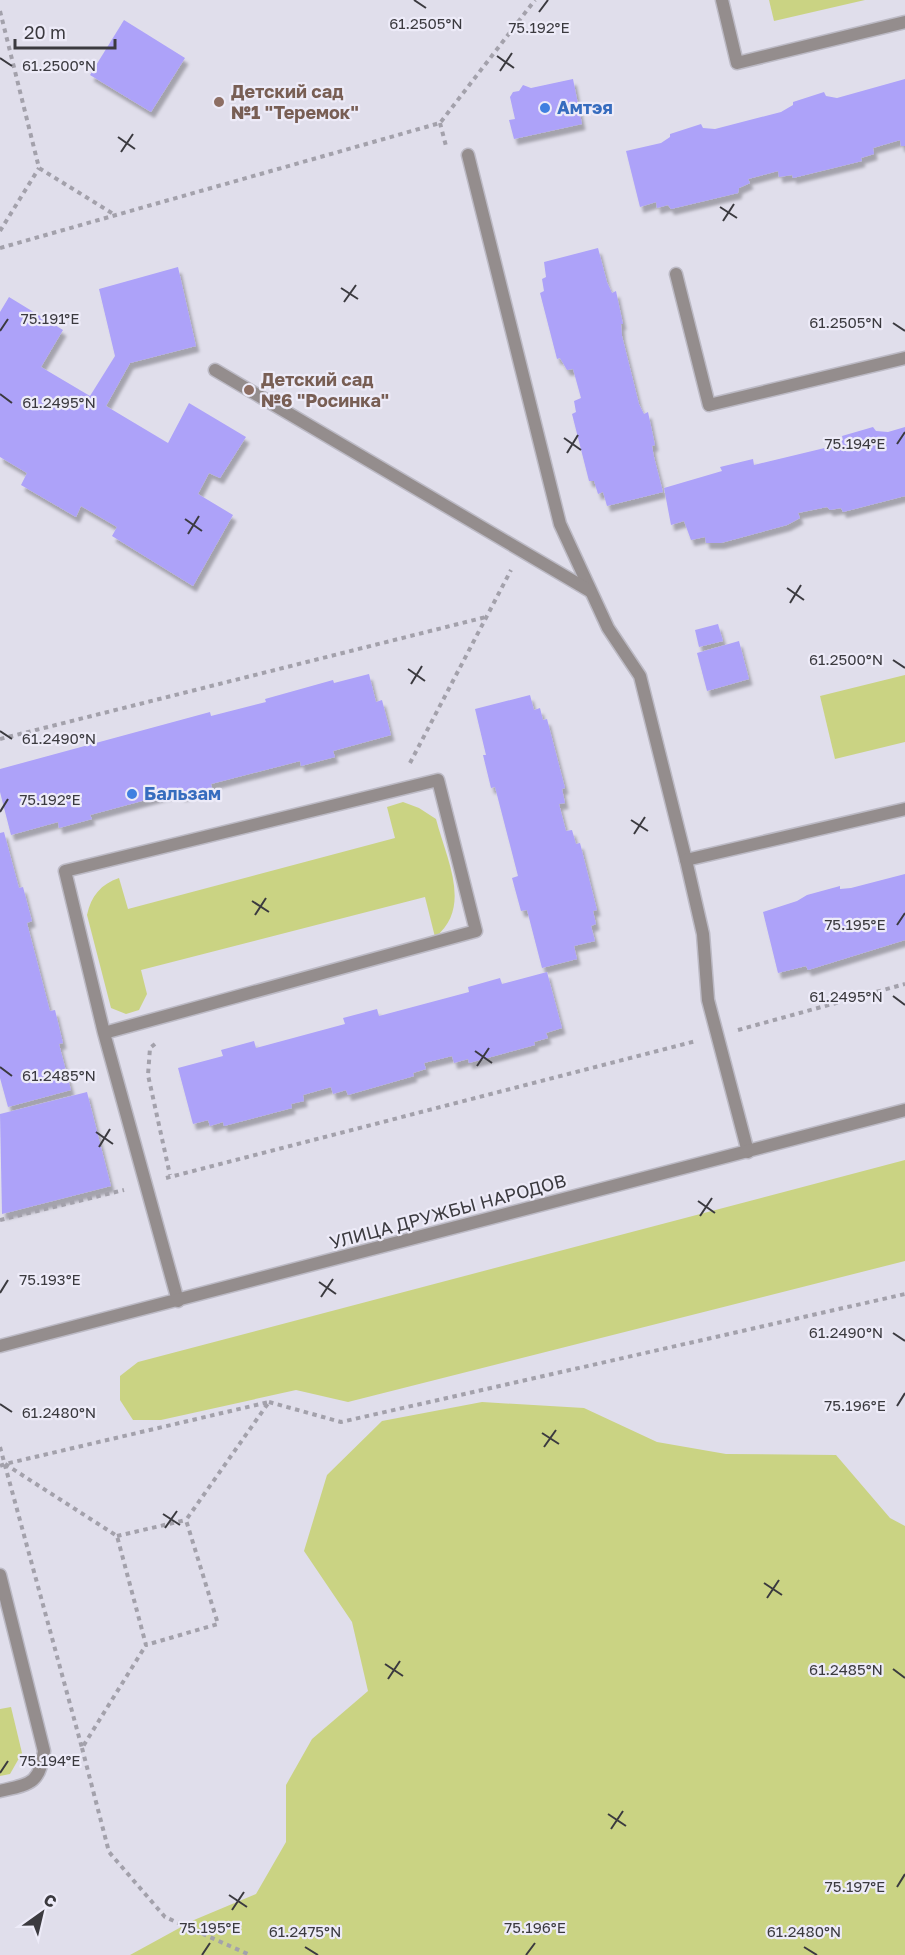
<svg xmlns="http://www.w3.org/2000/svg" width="905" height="1955" font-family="'Golos Text',sans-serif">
  <defs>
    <filter id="shadow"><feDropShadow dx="3.5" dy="6" stdDeviation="1.5" flood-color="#0004"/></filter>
  </defs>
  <rect width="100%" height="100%" fill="#e0deeb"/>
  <g fill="#cad383">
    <polygon points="769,0 865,0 774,21"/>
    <polygon points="905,675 905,742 835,759 820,696"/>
    <path d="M403 802 419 808 436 819C446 859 473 907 435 937L425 897 141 970 147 994 139 1010 126 1014 111 1008 87 915C91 896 101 884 119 878L128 909 395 838 387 807Z"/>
    <polygon points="905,1160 905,1261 348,1402 296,1390 161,1420 133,1420 120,1400 120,1376 138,1362"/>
    <polygon points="482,1402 584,1408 657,1442 726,1454 836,1455 890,1518 905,1526 905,1955 130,1955 194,1920 256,1894 286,1842 286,1785 312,1739 368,1691 352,1622 304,1551 327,1475 382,1421"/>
    <polygon points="11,1707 22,1753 10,1774 0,1776 0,1709"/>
  </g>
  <g fill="#ada2f9" filter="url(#shadow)">
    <polygon points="124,20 185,58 151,112 90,75"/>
    <polygon points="573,79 582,124 514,139 509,120 515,119 510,97 513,92 519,91 523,85 531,88"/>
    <polygon points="905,79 905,146 901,146 900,140 873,148 874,154 861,158 862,161 793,178 792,175 779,177 778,171 748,179 750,183 739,188 738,193 671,209 668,205 657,208 656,202 640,207 626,151 661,143 670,137 670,134 701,124 703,128 715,129 781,112 793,105 793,102 824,92 826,96 837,98"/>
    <polygon points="598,248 607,282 612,293 616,291 623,324 621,324 622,336 639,404 644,414 648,412 655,445 652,446 654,457 663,492 607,506 603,492 598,494 594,481 589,481 572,414 576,412 574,401 581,398 573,369 567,370 560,358 557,359 540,293 544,291 542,279 546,277 544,262"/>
    <polygon points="178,267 196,346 130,363 106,406 168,443 189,403 246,437 220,478 209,473 198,494 233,515 193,586 112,536 117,527 81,506 76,517 21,485 27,473 0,457 0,312 9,297 63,330 41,367 90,396 115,356 99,289"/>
    <polygon points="873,427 876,431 888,432 905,427 905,496 843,512 841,508 830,510 827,507 798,513 800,518 787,525 721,543 706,543 705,537 691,540 684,521 671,525 664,488 722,471 720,467 753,459 754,465 833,446 843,440 842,436"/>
    <polygon points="718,624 723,641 699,647 695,630"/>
    <polygon points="739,641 749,679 707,691 697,653"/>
    <polygon points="369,674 376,702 382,700 391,735 333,751 335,757 301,766 300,761 211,784 212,788 181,796 179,791 90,815 92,819 59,828 58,822 11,835 0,792 0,769 210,712 211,716 266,702 265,699 333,680 334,683"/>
    <polygon points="530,695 534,710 540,708 543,720 547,719 565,788 562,789 565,803 559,804 566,831 572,830 576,844 580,843 597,910 593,911 596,924 591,926 595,941 574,946 577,959 542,968 527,910 521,911 512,878 518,876 495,787 491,788 483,755 486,755 475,709"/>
    <polygon points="4,832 19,888 23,887 32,921 27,923 50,1011 55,1010 63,1043 59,1044 71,1090 8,1107 0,1078 0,833"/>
    <polygon points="905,874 905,940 808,970 806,966 778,973 763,912 797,901 807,895 840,886 840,889 851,888"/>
    <polygon points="547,972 562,1028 546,1033 548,1038 534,1042 535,1045 469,1063 468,1059 454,1063 452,1056 424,1063 426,1069 413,1073 414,1076 348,1095 346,1090 333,1094 331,1087 303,1095 304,1101 291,1104 292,1108 224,1126 223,1122 210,1126 208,1120 193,1124 178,1068 223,1056 221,1050 254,1041 256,1048 345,1024 343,1018 377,1009 379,1016 469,992 468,987 500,978 502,984"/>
    <polygon points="87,1092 111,1186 2,1214 0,1114"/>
  </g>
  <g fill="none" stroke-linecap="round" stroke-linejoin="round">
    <g stroke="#bcbac5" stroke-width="15">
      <g id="service">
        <polyline points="722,0 737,63 905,22"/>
        <polyline points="468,155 560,524 608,628 640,676 686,860"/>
        <polyline points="676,274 709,405 905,358"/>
        <polyline points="215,370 590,591"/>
        <polyline points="104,1033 476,931 438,780 65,871 104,1033 178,1301"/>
        <polyline points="748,1152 708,1000 703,934 686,860 905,809"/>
        <path d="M0 1575 44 1751C40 1784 30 1784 0 1791"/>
      </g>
    </g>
    <g stroke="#bcbac5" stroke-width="15">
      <polyline id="tertiary" points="0,1346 905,1110"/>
    </g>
    <g stroke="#a3a1ab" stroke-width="4" stroke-dasharray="4.5 4.5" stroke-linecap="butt">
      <polyline points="0,11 39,168 115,215"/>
      <polyline points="440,123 446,146"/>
      <polyline points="0,231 39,168"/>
      <polyline points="0,248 440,123 535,0"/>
      <polyline points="0,739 486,617"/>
      <polyline points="410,763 511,570"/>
      <polyline points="738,1030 905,984"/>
      <polyline points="155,1044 150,1048 148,1075 170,1175"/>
      <polyline points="166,1178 696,1041"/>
      <polyline points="0,1220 124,1190"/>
      <polyline points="269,1402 341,1422 905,1294"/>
      <polyline points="0,1447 82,1748 146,1645"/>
      <polyline points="0,1466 5,1464 269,1402 186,1520 218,1624 146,1645 117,1536 5,1464"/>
      <polyline points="117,1536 186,1520"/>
      <polyline points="82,1748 109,1852 165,1917 250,1955"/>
    </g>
    <use href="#service" stroke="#948d8d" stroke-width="12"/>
    <use href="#tertiary" stroke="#948d8d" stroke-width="12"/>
  </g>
  <path fill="none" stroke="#3b3a3f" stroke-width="2" d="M414 0 426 8M539 12 548 0M497 56 514 68M0 58 12 66M500 71 512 53M118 137 135 149M121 152 133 134M720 207 737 218M723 221 734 204M341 288 358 299M344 302 356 285M893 323 905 331M0 331 8 319M0 394 12 403M564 438 581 450M897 444 905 432M567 453 578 435M185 519 202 531M188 534 199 516M787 588 804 600M790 603 801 585M893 660 905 668M408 669 425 681M411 684 422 666M0 731 12 739M0 812 8 799M631 820 648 831M634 834 645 817M252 901 269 912M255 915 266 898M897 925 905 913M893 996 905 1005M475 1051 492 1063M477 1066 489 1048M0 1067 12 1076M96 1132 113 1144M99 1147 110 1129M698 1201 715 1213M700 1216 712 1198M319 1282 336 1294M0 1293 8 1280M321 1297 333 1279M893 1333 905 1341M0 1404 12 1412M897 1406 905 1393M542 1433 559 1444M544 1447 556 1430M163 1514 180 1525M165 1528 177 1511M764 1583 782 1595M767 1598 779 1580M385 1664 403 1676M893 1669 905 1678M388 1679 400 1661M0 1773 8 1761M608 1814 626 1826M611 1829 623 1811M897 1887 905 1874M229 1895 247 1907M232 1910 244 1892M305 1947 318 1955M804 1947 817 1955M202 1955 210 1943M526 1955 535 1943"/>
  <g fill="#8d6e63" stroke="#edebf8" stroke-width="2">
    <circle cx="219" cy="102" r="6"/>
    <circle cx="249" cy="390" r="6"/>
  </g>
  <g fill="#3f7fe0" stroke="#edebf8" stroke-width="2">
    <circle cx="545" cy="108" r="6"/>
    <circle cx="132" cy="794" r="6"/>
  </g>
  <g text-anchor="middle" stroke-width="4.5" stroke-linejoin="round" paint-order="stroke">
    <g font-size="18" font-weight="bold" fill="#785e54" stroke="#edebf8" text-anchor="start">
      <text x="231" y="98">Детский сад<tspan x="231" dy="21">№1 "Теремок"</tspan></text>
      <text x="261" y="386">Детский сад<tspan x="261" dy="21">№6 "Росинка"</tspan></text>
    </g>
    <g font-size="18" font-weight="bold" fill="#366cbe" stroke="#edebf8" text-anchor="start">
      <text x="557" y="114">Амтэя</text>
      <text x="144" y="800">Бальзам</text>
    </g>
    <g font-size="18" fill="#3b3a3f" stroke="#edebf8">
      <text transform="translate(448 1212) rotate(-15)" y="6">УЛИЦА ДРУЖБЫ НАРОДОВ</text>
    </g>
  </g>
  <g font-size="15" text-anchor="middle" fill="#3b3a3f" stroke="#edebf8" stroke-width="4.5" stroke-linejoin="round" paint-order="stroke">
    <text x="426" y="29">61.2505°N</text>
    <text x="539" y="33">75.192°E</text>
    <text x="59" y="71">61.2500°N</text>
    <text x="50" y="324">75.191°E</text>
    <text x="846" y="328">61.2505°N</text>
    <text x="59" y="408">61.2495°N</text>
    <text x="855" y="449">75.194°E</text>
    <text x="846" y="665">61.2500°N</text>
    <text x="59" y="744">61.2490°N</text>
    <text x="50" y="805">75.192°E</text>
    <text x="855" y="930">75.195°E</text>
    <text x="846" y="1002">61.2495°N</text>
    <text x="59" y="1081">61.2485°N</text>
    <text x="50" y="1285">75.193°E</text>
    <text x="846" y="1338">61.2490°N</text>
    <text x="855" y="1411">75.196°E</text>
    <text x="59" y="1418">61.2480°N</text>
    <text x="846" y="1675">61.2485°N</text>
    <text x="50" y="1766">75.194°E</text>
    <text x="855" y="1892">75.197°E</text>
    <text x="210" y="1933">75.195°E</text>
    <text x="535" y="1933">75.196°E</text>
    <text x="305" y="1937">61.2475°N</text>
    <text x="804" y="1937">61.2480°N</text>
  </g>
  <g transform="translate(42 1913) rotate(34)" stroke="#edebf8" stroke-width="4.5" paint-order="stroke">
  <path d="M0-4.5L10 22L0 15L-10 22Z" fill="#3b3a3f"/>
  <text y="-9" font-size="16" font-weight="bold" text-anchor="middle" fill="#3b3a3f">С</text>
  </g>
  <path d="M15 39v9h100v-9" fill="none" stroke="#3b3a3f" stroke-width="3"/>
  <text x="24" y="39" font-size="18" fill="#3b3a3f" stroke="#edebf8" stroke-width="4.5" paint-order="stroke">20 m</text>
</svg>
